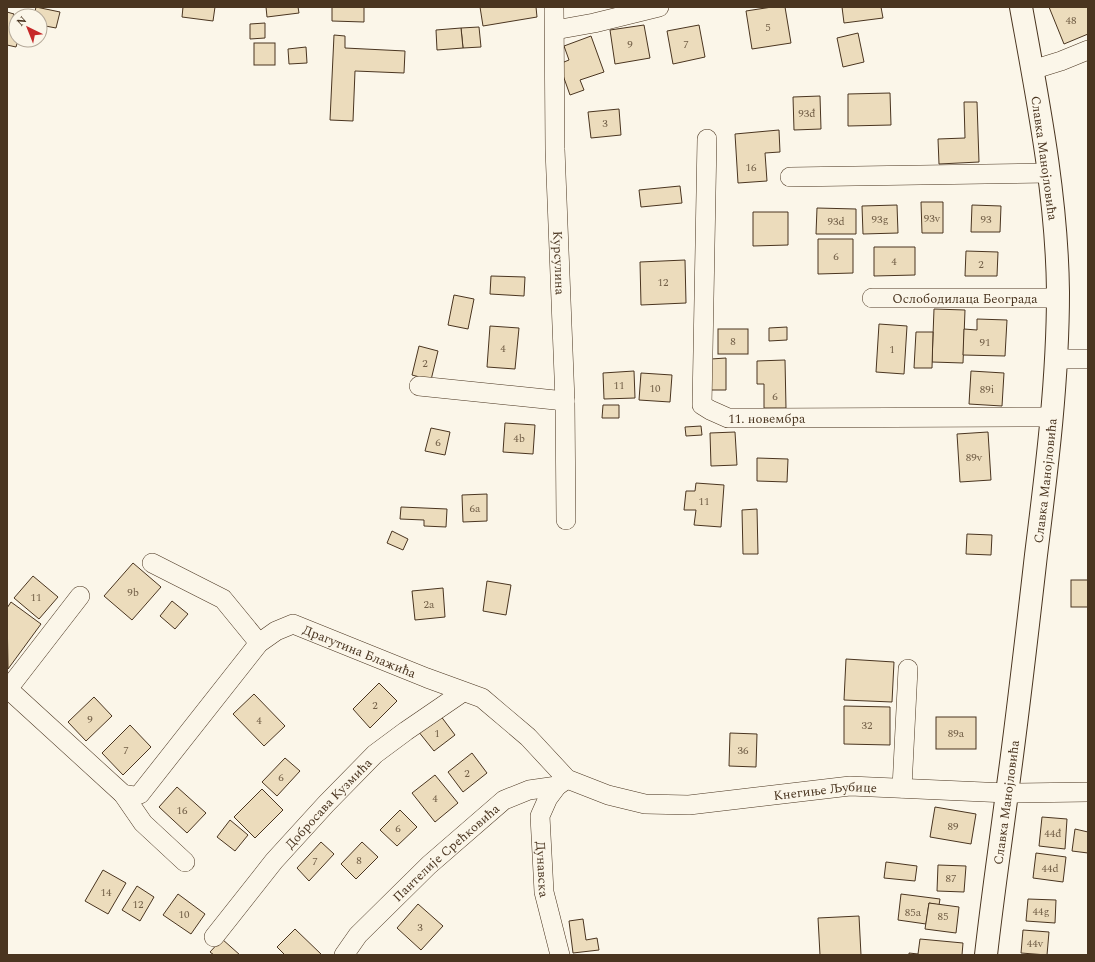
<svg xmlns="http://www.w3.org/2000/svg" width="1095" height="962" font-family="Spectral,serif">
  <rect width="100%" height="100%" fill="#fbf6e9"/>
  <g fill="#ecdcbc" stroke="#4a3520">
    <polygon points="36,7 60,12 56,28 40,25 40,16 34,16"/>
    <polygon points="183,7 215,7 213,21 182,17"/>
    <polygon points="266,7 298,7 299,13 267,17"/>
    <polygon points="332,7 364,7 364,22 332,21"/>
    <polygon points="480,7 536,7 537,17 483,26"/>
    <polygon points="772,7 785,7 791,43 752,49 746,11"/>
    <polygon points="842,7 881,7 883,18 844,23"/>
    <polygon points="1049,7 1088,7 1088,34 1064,44"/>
    <polygon points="7,12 14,14 12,19 16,20 16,40 18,40 16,47 7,45"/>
    <polygon points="265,23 265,38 250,39 250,24"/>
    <polygon points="644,25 650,58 615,64 610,30"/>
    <polygon points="699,25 705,57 673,64 667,31"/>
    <polygon points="479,27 481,47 463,48 461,28"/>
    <polygon points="461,28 463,48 437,50 436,30"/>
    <polygon points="858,33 864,62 843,67 837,38"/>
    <polygon points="334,35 345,36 345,48 405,51 404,73 355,71 353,121 330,120"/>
    <polygon points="591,36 604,72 580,80 584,90 570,95 559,64 569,60 564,46"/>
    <rect x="254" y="43" width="21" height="22"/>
    <polygon points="306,47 307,63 289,64 288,49"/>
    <polygon points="890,93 891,125 848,126 848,94"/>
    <polygon points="820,96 821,129 794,130 793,97"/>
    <polygon points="964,102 977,102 979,162 939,164 938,139 965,138"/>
    <polygon points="619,109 621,135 591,138 588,112"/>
    <polygon points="779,130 780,152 765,153 767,181 738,183 735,134"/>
    <polygon points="680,186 682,203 641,207 639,190"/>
    <polygon points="921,202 943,202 943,233 922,233"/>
    <polygon points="897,205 898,233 863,234 862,206"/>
    <polygon points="972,205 1001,206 1000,232 971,232"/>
    <polygon points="817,208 856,209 856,234 816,234"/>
    <polygon points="753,212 788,212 788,245 753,246"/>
    <polygon points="818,239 853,239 853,273 818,274"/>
    <polygon points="874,247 915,247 915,275 874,276"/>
    <polygon points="966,251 998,252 997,276 965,276"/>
    <polygon points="685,260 686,303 641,305 640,262"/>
    <polygon points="491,276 525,277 524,296 490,294"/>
    <polygon points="454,295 474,299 468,329 448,325"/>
    <polygon points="934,309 965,310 963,363 932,362"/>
    <polygon points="977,319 1007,320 1005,356 963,355 964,329 977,330"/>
    <polygon points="879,324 907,326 904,374 876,372"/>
    <polygon points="490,326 519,328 515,369 487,367"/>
    <polygon points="787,327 787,340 769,341 769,328"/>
    <rect x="718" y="329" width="30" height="25"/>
    <polygon points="916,332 933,332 932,368 914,368"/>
    <polygon points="419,346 438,351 431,380 412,375"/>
    <polygon points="726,358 726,390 711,390 711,359"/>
    <polygon points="785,360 786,408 764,408 764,384 757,384 757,361"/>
    <polygon points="634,371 635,398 604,399 603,373"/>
    <polygon points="971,371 1004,373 1002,406 969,404"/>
    <polygon points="641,373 672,375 670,402 639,400"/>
    <polygon points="603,405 619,405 619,418 602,418"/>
    <polygon points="505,423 535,425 533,454 503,452"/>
    <polygon points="701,426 702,435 686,436 685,427"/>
    <polygon points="431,428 450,432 445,455 425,451"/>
    <polygon points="735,432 737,465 711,466 710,433"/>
    <polygon points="988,432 991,480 960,482 957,434"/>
    <polygon points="757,458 788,459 787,482 757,481"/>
    <polygon points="696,483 724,485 721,527 694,525 696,510 684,510 686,491 695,491"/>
    <polygon points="487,494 487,521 463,522 462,495"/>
    <polygon points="401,507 447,509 446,527 424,526 424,520 400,519"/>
    <polygon points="757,509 758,554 743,554 742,510"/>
    <polygon points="392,531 408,539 403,550 387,543"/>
    <polygon points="967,534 992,535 991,555 966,554"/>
    <polygon points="133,563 161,587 132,620 104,596"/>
    <polygon points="33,576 58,597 39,619 14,598"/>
    <rect x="1071" y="580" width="17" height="27"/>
    <polygon points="487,581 511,585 506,615 483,611"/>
    <polygon points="443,588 445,617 415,620 412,591"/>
    <polygon points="172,601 188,614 175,629 160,616"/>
    <polygon points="11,602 41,624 8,669 7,608"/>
    <polygon points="846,659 894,662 892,702 844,700"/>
    <polygon points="379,683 397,701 370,728 353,709"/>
    <polygon points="254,694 285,726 264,746 233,714"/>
    <polygon points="94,697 112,716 86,741 68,722"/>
    <polygon points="844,706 890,707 890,745 844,744"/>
    <polygon points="440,715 455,735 434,751 418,731"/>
    <rect x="936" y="717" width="40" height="32"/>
    <polygon points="130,725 151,747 123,775 102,753"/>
    <polygon points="730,733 757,734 756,767 729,766"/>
    <polygon points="472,753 487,773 463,792 448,772"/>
    <polygon points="285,758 300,771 277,796 262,782"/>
    <polygon points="435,775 458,803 435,822 412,793"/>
    <polygon points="177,787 206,813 187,833 159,807"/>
    <polygon points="262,789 283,810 255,838 234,817"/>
    <polygon points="935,807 976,814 971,844 930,837"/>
    <polygon points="400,810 417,827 397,846 380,830"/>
    <polygon points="1042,817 1067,819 1065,849 1039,846"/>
    <polygon points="230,820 248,835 235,851 217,837"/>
    <polygon points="1075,829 1088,832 1088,853 1072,851"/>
    <polygon points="321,842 334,854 309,881 297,868"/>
    <polygon points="362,842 378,857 356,879 341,864"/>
    <polygon points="1036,853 1066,857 1063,882 1033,878"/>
    <polygon points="886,862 917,866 915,881 884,878"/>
    <polygon points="938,865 966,866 964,892 937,891"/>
    <polygon points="103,870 126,883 108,914 85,901"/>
    <polygon points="137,886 154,897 140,921 122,910"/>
    <polygon points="178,894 205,914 191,934 163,915"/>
    <polygon points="901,894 940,899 939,905 929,903 926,924 898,920"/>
    <polygon points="1028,899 1056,900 1055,923 1026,921"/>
    <polygon points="929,903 959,907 956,933 925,929"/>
    <polygon points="418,904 443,926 421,950 397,928"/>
    <polygon points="859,916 861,955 820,955 818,918"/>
    <polygon points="583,919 586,940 597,938 599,950 573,953 569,921"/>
    <polygon points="295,929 322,955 285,955 277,947"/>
    <polygon points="1023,930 1049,932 1047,955 1021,953"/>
    <polygon points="222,939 240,955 214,955 210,952"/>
    <polygon points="920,939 963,943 962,955 909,955 909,953 918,954"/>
  </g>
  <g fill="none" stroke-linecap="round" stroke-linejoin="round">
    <g stroke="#4a3520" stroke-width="20">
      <g id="minor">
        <path id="s1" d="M554 7 555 149 565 401 566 520"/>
        <polyline points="555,30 594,23 659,7"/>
        <polyline points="1032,70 1061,61 1088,50"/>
        <path id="s2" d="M707 139 702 405 710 410 728 418 1052 417"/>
        <polyline points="790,177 1049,173"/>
        <path id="s3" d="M872 298H1058"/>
        <polyline points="1057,359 1088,359"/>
        <polyline points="419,386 565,401"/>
        <polyline points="152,563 223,599 259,643"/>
        <path id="s4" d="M7 688 123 794 135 796 140 794 259 643 276 631 293 624 427 678 482 698 528 737 567 779 608 795 645 804 689 805 850 786 1007 793 1088 792"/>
        <polyline points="8,689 80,596"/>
        <path id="s5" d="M557 786 548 798 540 816 544 892 560 955"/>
        <polyline points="902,788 908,669"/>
        <polyline points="123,794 143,823 185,862"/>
        <path id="s6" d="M214 937 274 861 326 804 375 754 406 731 463 692"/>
        <path id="s7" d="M344 955 358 935 429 865 504 800 529 790 557 786 567 779"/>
      </g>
    </g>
    <g stroke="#4a3520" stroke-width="24">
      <g id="major">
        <path id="s8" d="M986 955C992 901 1000 847 1007 793 1018 714 1027 634 1036 555 1047 467 1058 380 1058 292 1057 196 1038 101 1021 7"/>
      </g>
    </g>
    <use href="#minor" stroke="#fbf6e9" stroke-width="19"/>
    <use href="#major" stroke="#fbf6e9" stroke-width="22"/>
  </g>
  <g text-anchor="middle" stroke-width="3" stroke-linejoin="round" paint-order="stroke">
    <g font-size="11" fill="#725f47">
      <text x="1071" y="24">48</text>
      <text x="768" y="31">5</text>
      <text x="630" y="48">9</text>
      <text x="686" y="48">7</text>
      <text x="807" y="117">93đ</text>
      <text x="605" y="127">3</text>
      <text x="751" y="171">16</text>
      <text x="932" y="222">93v</text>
      <text x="880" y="223">93g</text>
      <text x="986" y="223">93</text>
      <text x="836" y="225">93d</text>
      <text x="836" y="260">6</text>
      <text x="894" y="265">4</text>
      <text x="981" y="268">2</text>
      <text x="663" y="286">12</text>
      <text x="733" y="345">8</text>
      <text x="985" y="346">91</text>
      <text x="503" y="352">4</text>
      <text x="892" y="353">1</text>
      <text x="425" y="367">2</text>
      <text x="619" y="389">11</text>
      <text x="655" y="392">10</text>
      <text x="987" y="393">89i</text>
      <text x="775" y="400">6</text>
      <text x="519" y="442">4b</text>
      <text x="438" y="446">6</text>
      <text x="974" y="461">89v</text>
      <text x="704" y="505">11</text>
      <text x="475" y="512">6a</text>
      <text x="133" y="596">9b</text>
      <text x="36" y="601">11</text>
      <text x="429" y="608">2a</text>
      <text x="375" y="709">2</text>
      <text x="90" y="723">9</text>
      <text x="259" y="724">4</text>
      <text x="867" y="729">32</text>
      <text x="437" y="737">1</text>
      <text x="956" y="737">89a</text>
      <text x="126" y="754">7</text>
      <text x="743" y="754">36</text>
      <text x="467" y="777">2</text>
      <text x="281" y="781">6</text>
      <text x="435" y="802">4</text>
      <text x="182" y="814">16</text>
      <text x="953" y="830">89</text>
      <text x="398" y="832">6</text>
      <text x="1053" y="837">44đ</text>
      <text x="359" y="864">8</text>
      <text x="315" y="865">7</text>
      <text x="1050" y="872">44d</text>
      <text x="951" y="882">87</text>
      <text x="106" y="896">14</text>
      <text x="138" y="908">12</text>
      <text x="1041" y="915">44g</text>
      <text x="913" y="916">85a</text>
      <text x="184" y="918">10</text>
      <text x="943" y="920">85</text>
      <text x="420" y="931">3</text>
      <text x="1035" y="947">44v</text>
    </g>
    <g font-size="13" fill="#4a3520" stroke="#fbf6e9">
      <text transform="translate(1045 158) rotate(82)" y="5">Славка Манојловића</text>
      <text dy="5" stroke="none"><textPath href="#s1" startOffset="256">Курсулина</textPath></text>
      <text dy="5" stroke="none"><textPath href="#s3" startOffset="93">Ослободилаца Београда</textPath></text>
      <text dy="5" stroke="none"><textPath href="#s2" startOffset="334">11. новембра</textPath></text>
      <text dy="5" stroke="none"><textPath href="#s8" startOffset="478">Славка Манојловића</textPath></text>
      <text dy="5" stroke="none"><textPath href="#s4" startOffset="478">Драгутина Блажића</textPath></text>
      <text dy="5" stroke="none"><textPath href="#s4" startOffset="990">Кнегиње Љубице</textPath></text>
      <text dy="5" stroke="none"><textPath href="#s6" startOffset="176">Добросава Кузмића</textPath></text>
      <text dy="5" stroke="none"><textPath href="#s8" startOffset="154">Славка Манојловића</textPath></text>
      <text dy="5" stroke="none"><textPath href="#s7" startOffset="145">Пантелије Срећковића</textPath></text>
      <text dy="5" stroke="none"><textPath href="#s5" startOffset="88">Дунавска</textPath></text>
    </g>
  </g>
  <rect width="1095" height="962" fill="none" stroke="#4a3520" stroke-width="16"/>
  <g transform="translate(28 28) rotate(317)"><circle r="19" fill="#fbf6e9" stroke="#b4a999"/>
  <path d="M0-3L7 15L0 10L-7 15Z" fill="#c62828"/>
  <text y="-6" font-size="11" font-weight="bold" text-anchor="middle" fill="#4a3520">N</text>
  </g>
</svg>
